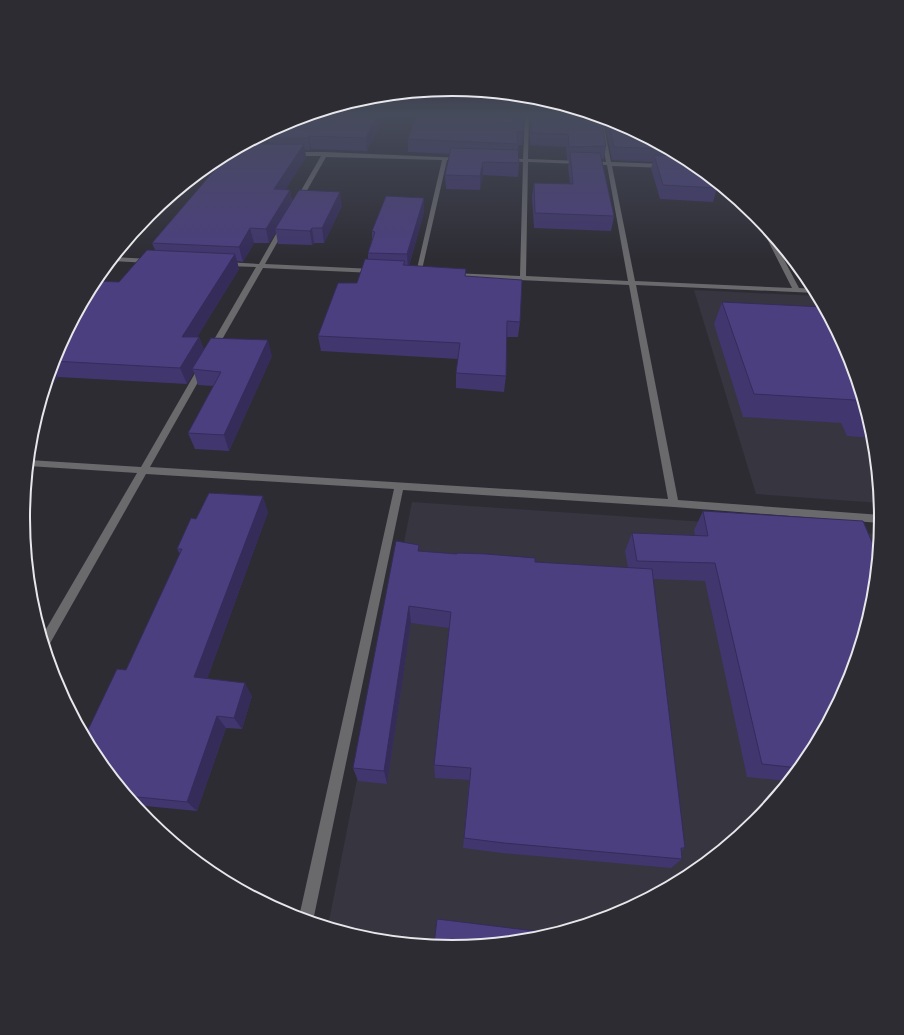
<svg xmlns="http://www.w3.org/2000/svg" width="904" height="1035" font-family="Signika,sans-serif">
  <rect width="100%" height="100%" fill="#2d2c33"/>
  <g fill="#373540">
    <polygon points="694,290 818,296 848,354 873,434 880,503 756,494"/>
    <polygon points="412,502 879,534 873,601 848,682 809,756 755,821 690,874 616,914 535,938 452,946 368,938 328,926"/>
  </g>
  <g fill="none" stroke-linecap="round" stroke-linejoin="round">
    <g fill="#6a6a6d" fill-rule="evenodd">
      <path d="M525 115H529L528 159 606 162 598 116 602 117 611 162 665 164 668 166 665 168 612 166 635 281 792 288 757 219 758 218 769 231 799 288 814 289 816 293 636 285 678 500 881 515 880 523 674 507 403 490 313 921 299 917 394 489 146 474 48 647 45 648 42 636 137 473 28 466 29 460 141 467 198 368 202 366 206 368 150 467 668 499 629 285 452 277 449 275 452 273 520 276 523 162 504 160 507 158 523 159ZM528 162 607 165 628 281 526 276Z"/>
      <polygon points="325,152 463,158 461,161 447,160 421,274 416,273 442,160 326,157 301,201 296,202 295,201 321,156 293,156 290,154 293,152"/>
      <polygon points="283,225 286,227 265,264 374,269 377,271 374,273 263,268 216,350 215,352 209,352 208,350 256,267 226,266 223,264 226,262 259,264 280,227"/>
      <polygon points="113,257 150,259 153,261 150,263 111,261"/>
    </g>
  </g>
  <g fill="#41366e">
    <polygon points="308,115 384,115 367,151 311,149 310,150 305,150 306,157 285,190 290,190 292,201 342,206 324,243 314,243 312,245 278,244 276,232 269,243 254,243 243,262 237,261 239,269 197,337 199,337 204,350 272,356 229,451 195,449 188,433 213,386 198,385 194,372 187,384 58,377 43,396 56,353 119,282 155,250 152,243 230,152 270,131 265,144 269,144 268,138"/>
    <polygon points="412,115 524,115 522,145 518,145 518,150 519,163 518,177 483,175 480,190 446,189 445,175 450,154 408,152 408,139 417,117"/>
    <polygon points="530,115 595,115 606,146 604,159 601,159 614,216 611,231 534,228 532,197 534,183 570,184 568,166 569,160 567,160 566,147 530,145"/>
    <polygon points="604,117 616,121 678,154 678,156 717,188 713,202 660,199 651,168 653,162 612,160"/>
    <polygon points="424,198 424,212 409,266 466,276 520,322 518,337 506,337 506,376 504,392 456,388 456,373 458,359 321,351 318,336 357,283 368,260 368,253 372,239 372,231"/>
    <polygon points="722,302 848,354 873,434 873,438 847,436 841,423 743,417 714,324"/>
    <polygon points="703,511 809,756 788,781 747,777 705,581 653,579 685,848 681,851 682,859 671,868 502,853 463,848 469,780 435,778 434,765 449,628 411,623 387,784 358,781 353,768 419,551 535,562 628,568 625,551 632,533 695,535 694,530"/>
    <polygon points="268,512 207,679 252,696 242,729 226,728 197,811 135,805 95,756 126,670 180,554 177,549 196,519"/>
  </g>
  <g fill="#352c5a">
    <polygon points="377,115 384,115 367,151 366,138"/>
    <polygon points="270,131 262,150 259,138 260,136"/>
    <polygon points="309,136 311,149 310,150 308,138"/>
    <polygon points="304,144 306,157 277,203 274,189"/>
    <polygon points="483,162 483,175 480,190 480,176"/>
    <polygon points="290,190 292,204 275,229 276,232 269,243 266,229"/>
    <polygon points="340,192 342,206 324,243 322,228"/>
    <polygon points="424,198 424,212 408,269 407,254"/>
    <polygon points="250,228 254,243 243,262 239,247"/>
    <polygon points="312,228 314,243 312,245 310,231"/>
    <polygon points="235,254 239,269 188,352 182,337"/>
    <polygon points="199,337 205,353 192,369 194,372 187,384 180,368"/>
    <polygon points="268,340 272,356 229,451 224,435"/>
    <polygon points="52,366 58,377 43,396"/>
    <polygon points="263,496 268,512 203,690 194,677"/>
    <polygon points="409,606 411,623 387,784 384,771"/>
    <polygon points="245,683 252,696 242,729 234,718"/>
    <polygon points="217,716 226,728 197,811 187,802"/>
  </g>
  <g fill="#4c3f80" stroke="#352c5a">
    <polygon points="308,115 377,115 366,138 309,136 308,138 268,138 270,131 288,121"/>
    <polygon points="417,115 524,115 523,132 517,132 518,144 408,139"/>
    <polygon points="531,115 595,115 601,116 606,146 569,147 568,134 531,133"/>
    <polygon points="608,119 616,121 669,149 614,147"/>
    <polygon points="246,144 304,144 274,189 290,190 266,229 250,228 239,247 152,243 230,152"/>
    <polygon points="451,148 518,150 519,163 483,162 480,176 445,175"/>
    <polygon points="570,152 600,153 614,216 535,213 534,183 573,184"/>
    <polygon points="654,155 681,156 691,161 716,181 717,188 663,185"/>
    <polygon points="299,190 340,192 322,228 312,228 310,231 275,229"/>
    <polygon points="386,196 424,198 407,254 368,253 375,232 372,231"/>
    <polygon points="147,250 235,254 182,337 199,337 180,368 53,361 56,353 94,281 119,282"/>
    <polygon points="365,259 405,261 403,265 466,269 465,276 522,280 520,322 507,321 506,376 456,373 460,343 318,336 338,283 357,283"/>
    <polygon points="722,302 823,307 848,354 867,413 862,413 855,400 754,394"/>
    <polygon points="211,338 268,340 224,435 188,433 221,372 192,369"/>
    <polygon points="209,493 263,496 194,677 245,683 234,718 217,716 187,802 128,796 95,756 84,734 86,734 117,669 126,670 182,549 177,549 191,518 196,519"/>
    <polygon points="703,511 863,521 877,554 873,601 848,682 809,756 799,768 762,764 715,563 637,561 632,533 708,536"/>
    <polygon points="396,541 419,545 418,551 457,554 457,553 486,554 535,558 535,562 652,569 685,848 681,848 682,859 504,843 464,838 471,768 434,765 451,612 409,606 384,771 353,768"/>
    <polygon points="437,919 551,933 535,938 452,946 434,945"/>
  </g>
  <linearGradient id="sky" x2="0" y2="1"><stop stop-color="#19181c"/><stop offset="0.44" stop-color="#464b5b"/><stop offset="1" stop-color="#464b5b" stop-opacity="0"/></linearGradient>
  <rect width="904" height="260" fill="url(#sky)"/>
  <path d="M0 0H904V1035H0ZM30 518a422 422 0 1 1 844 0a422 422 0 1 1-844 0Z" fill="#2d2c33" fill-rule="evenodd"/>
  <path fill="none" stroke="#e7e7eb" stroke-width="2" d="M30 518a422 422 0 1 1 844 0a422 422 0 1 1-844 0Z"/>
</svg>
